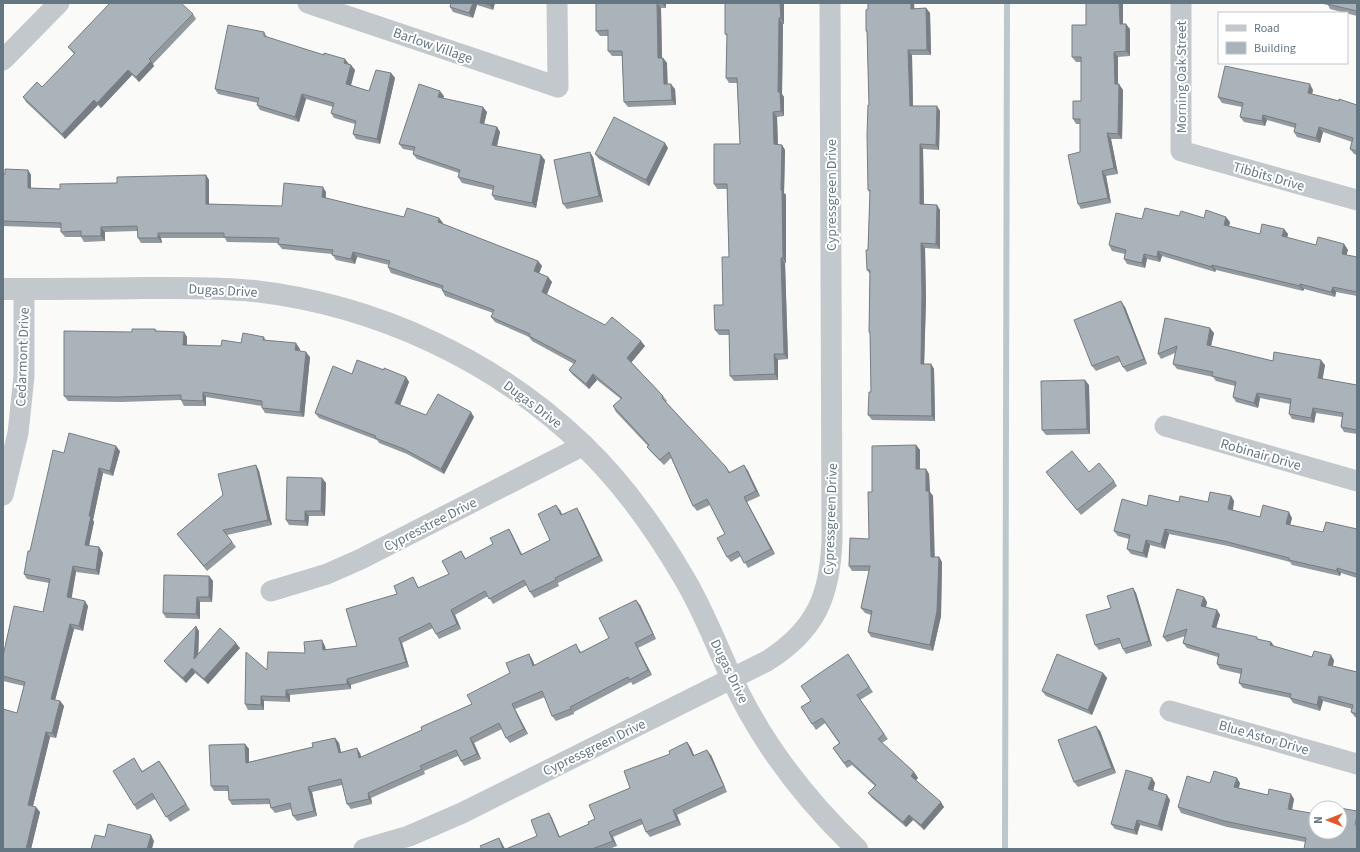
<svg xmlns="http://www.w3.org/2000/svg" width="1360" height="852" font-family="'Source Sans 3',sans-serif">
  <rect width="100%" height="100%" fill="#fafaf8"/>
  <g fill="none" stroke-linecap="round" stroke-linejoin="round">
    <polyline stroke="#bbc7cb" stroke-width="6" points="1005,849 1007,3"/>
    <g stroke="#c3c8cc" stroke-width="21">
      <polyline points="308,3 558,87 557,3"/>
      <polyline points="1181,3 1181,151 1357,200"/>
      <polyline points="3,60 59,3"/>
      <polyline points="1165,426 1357,481"/>
      <polyline points="3,495 18,433 24,376 24,289"/>
      <polyline points="271,591 327,574 361,559 584,445"/>
      <polyline points="1170,711 1357,764"/>
      <path d="M364 849 409 836 462 813 767 661C816 630 830 596 832 540L830 3"/>
    </g>
    <path stroke="#c3c8cc" stroke-width="22" d="M3 289C50 289 96 289 143 288 180 288 217 287 254 291 376 305 495 360 583 445 623 483 656 530 684 578 707 616 721 659 742 699 771 755 811 805 857 849"/>
  </g>
  <g fill="#929a9f">
    <polygon points="451,3 495,3 493,10 477,5 473,18 453,12 450,7"/>
    <polygon points="596,3 666,3 666,8 661,8 662,58 663,58 667,63 667,84 675,89 676,105 628,107 624,102 622,56 612,56 608,51 608,36 600,36 596,31"/>
    <polygon points="784,3 784,24 783,24 782,94 784,97 784,116 777,117 778,145 782,145 785,150 784,193 786,195 786,263 785,263 788,359 778,360 778,380 734,381 730,376 729,335 719,335 715,330 723,305 729,257 727,189 717,189 714,184 740,144 737,83 729,83 726,78 727,36 725,34"/>
    <polygon points="868,3 914,3 914,9 926,8 930,13 931,55 912,55 913,106 937,106 940,111 939,150 923,149 924,204 937,205 940,210 940,249 925,248 926,299 924,364 931,364 934,369 935,421 872,420 868,415 871,392 870,334 869,332 870,274 867,270 870,193 868,190 869,105 867,33 866,31 868,9"/>
    <polygon points="1318,3 1357,3 1357,16 1330,9 1328,5"/>
    <polygon points="193,14 196,19 153,64 154,66 139,82 132,75 101,108 98,105 65,139 26,102 23,97 42,87 74,54 68,47"/>
    <polygon points="1123,24 1130,29 1130,56 1118,57 1118,84 1123,90 1122,139 1111,139 1118,174 1106,176 1111,203 1081,209 1078,204 1080,152 1080,124 1076,124 1073,119 1081,101 1081,62 1076,62 1072,57 1086,25"/>
    <polygon points="264,32 267,37 349,64 355,70 351,85 369,91 391,73 395,78 380,144 356,139 353,134 355,124 334,118 331,113 333,107 306,99 299,122 260,110 257,105 258,103 218,94 215,89"/>
    <polygon points="1313,90 1312,94 1339,101 1357,105 1357,155 1354,154 1350,149 1352,142 1323,132 1320,143 1297,137 1294,132 1295,128 1267,120 1265,126 1244,122 1240,117 1242,107 1222,103 1218,97"/>
    <polygon points="444,96 443,98 487,112 484,124 497,127 500,132 497,146 545,160 536,208 495,200 492,195 493,190 462,183 458,177 459,173 417,159 413,154 414,151 403,149 399,144"/>
    <polygon points="668,148 649,186 599,159 595,154"/>
    <polygon points="593,157 603,202 567,209 563,204"/>
    <polygon points="28,170 31,175 31,188 60,189 206,175 209,180 209,204 282,206 326,192 326,198 404,217 439,218 443,223 442,224 538,261 542,266 539,273 548,277 552,282 547,295 645,346 631,362 663,396 667,401 666,402 730,472 744,465 748,471 760,496 747,502 775,554 748,568 741,556 731,562 727,557 725,534 710,505 697,511 693,506 671,458 664,465 651,452 647,447 648,446 616,412 613,406 621,399 597,380 589,389 573,375 569,370 574,364 532,341 529,337 495,322 491,317 493,313 445,296 442,290 442,289 391,273 388,267 389,265 357,257 355,264 336,260 332,254 282,249 278,244 278,243 227,242 225,238 161,238 162,243 141,243 138,238 137,231 105,232 105,241 84,242 81,237 65,237 61,232 61,228 3,226 3,174"/>
    <polygon points="1179,216 1204,218 1230,222 1229,226 1260,234 1284,229 1288,234 1287,238 1316,245 1344,244 1348,250 1346,255 1357,257 1357,296 1336,292 1335,297 1304,289 1303,291 1216,270 1215,272 1162,256 1160,262 1147,259 1145,268 1127,264 1124,259 1125,254 1112,251 1109,245 1142,219"/>
    <polygon points="1125,307 1147,364 1127,372 1123,367 1121,361 1096,371 1092,366"/>
    <polygon points="1165,318 1214,333 1211,346 1273,361 1325,365 1322,379 1357,385 1357,434 1344,432 1341,427 1342,417 1316,413 1314,423 1292,419 1289,414 1290,404 1260,398 1258,408 1236,402 1233,397 1235,386 1216,381 1213,377 1177,369 1173,364 1175,353 1161,359 1158,354"/>
    <polygon points="155,329 157,331 184,332 187,337 187,345 221,346 241,343 264,337 266,341 300,349 299,351 310,357 304,417 265,413 262,408 262,406 206,397 206,406 184,406 181,400 121,402 68,401 64,396 132,332"/>
    <polygon points="384,370 406,377 409,382 400,405 426,415 474,417 444,474 407,454 379,443 377,440 319,418 315,413 352,374"/>
    <polygon points="1089,385 1090,434 1046,435 1042,430"/>
    <polygon points="916,445 920,450 920,469 926,469 929,474 930,492 933,496 934,557 939,557 942,562 941,616 933,651 871,637 868,632 871,615 865,613 861,608 869,571 852,571 849,566 869,539 872,492"/>
    <polygon points="120,451 113,476 103,473 93,520 94,522 89,546 99,547 103,553 99,575 76,572 71,598 88,606 83,631 74,629 55,700 60,701 64,706 56,738 50,737 33,806 40,812 31,849 3,849 17,713 24,686 3,681 3,656 43,612 49,583 27,579 24,574 30,551 64,453"/>
    <polygon points="256,465 259,471 272,525 227,535 236,547 207,571 177,534 223,495"/>
    <polygon points="1046,472 1089,472 1114,481 1117,486 1081,515"/>
    <polygon points="322,478 326,483 325,516 309,516 308,526 289,525 286,520"/>
    <polygon points="1231,496 1234,501 1233,510 1260,517 1292,518 1290,525 1323,532 1357,529 1357,578 1341,573 1340,576 1292,565 1290,562 1228,546 1169,534 1165,549 1150,545 1147,558 1131,554 1127,549 1129,539 1118,536 1114,531 1147,506 1179,502 1208,502"/>
    <polygon points="560,510 562,515 580,513 603,561 558,583 559,586 534,598 530,592 527,585 493,604 488,596 455,615 461,629 439,639 436,634 433,628 402,643 409,667 351,685 351,689 290,695 290,702 264,701 264,710 248,710 245,704 267,670 305,653 325,646 326,650 357,646 397,594 413,577 419,588 449,574 461,551 466,559 493,544 509,529 512,534 522,554 550,540"/>
    <polygon points="209,576 213,581 212,602 200,602 200,619 166,618 163,613"/>
    <polygon points="1133,588 1136,593 1152,646 1126,654 1123,649 1121,643 1099,650 1095,645"/>
    <polygon points="1204,597 1207,602 1206,607 1217,610 1220,615 1216,628 1259,639 1274,646 1312,657 1334,660 1333,666 1357,672 1357,718 1355,717 1351,712 1352,709 1323,701 1320,711 1293,703 1290,698 1243,688 1239,683 1241,674 1220,669 1217,664 1218,657 1187,648 1183,643 1185,636 1167,642 1163,637"/>
    <polygon points="640,605 656,639 638,648 652,675 633,685 631,682 574,712 574,714 556,721 552,716 545,697 515,709 528,734 510,743 506,738 502,729 474,743 481,759 464,766 458,756 424,771 425,774 371,798 372,804 351,809 347,804 342,785 312,792 317,816 297,821 293,816 292,809 275,813 271,808 270,804 232,805 229,800 229,791 214,791 211,786 245,744 249,749 249,762 313,747 335,738 339,743 341,752 360,753 361,757 422,730 472,704 510,673 529,654 532,659 535,666 579,649 581,652 609,638"/>
    <polygon points="199,631 198,654 240,648 208,684 195,673 186,683 168,666 164,661"/>
    <polygon points="848,654 873,692 860,700 888,739 882,743 914,772 918,778 916,780 944,807 924,830 913,820 906,827 872,798 868,793 875,786 852,765 847,768 833,748 839,743 825,723 816,730 801,707 811,701"/>
    <polygon points="1103,673 1107,678 1092,715 1046,696 1042,691"/>
    <polygon points="1100,731 1116,773 1078,787 1074,782"/>
    <polygon points="687,742 691,748 694,756 711,755 727,792 677,815 681,825 650,837 646,832 643,824 613,837 617,846 609,849 506,849 537,836 549,813 552,818 560,837 589,824 670,754"/>
    <polygon points="134,758 142,771 159,761 190,810 170,822 155,799 137,810 134,805"/>
    <polygon points="1152,778 1155,783 1153,791 1170,800 1162,831 1140,825 1137,835 1115,829 1111,824"/>
    <polygon points="1210,783 1240,783 1239,788 1268,795 1294,799 1292,810 1316,832 1357,811 1305,842 1227,827 1181,813 1178,807"/>
  </g>
  <g fill="#777d82">
    <polygon points="473,3 476,3 477,5 473,18 469,13"/>
    <polygon points="490,3 495,3 493,10 490,5"/>
    <polygon points="657,3 661,8 662,63 658,58"/>
    <polygon points="662,3 666,3 666,8"/>
    <polygon points="780,3 784,3 784,24 781,18"/>
    <polygon points="911,3 914,3 915,14 911,9"/>
    <polygon points="1119,3 1123,3 1123,29 1120,24"/>
    <polygon points="926,8 930,13 931,55 927,50"/>
    <polygon points="779,18 783,24 782,94 784,97 784,116 781,111 778,92"/>
    <polygon points="1126,24 1130,29 1130,56 1126,51"/>
    <polygon points="908,50 912,55 913,111 910,106"/>
    <polygon points="1114,52 1118,57 1118,89 1115,84"/>
    <polygon points="663,58 667,63 668,90 664,84"/>
    <polygon points="345,59 349,64 344,63"/>
    <polygon points="151,61 154,66 139,82 136,77"/>
    <polygon points="351,65 355,70 350,89 346,84"/>
    <polygon points="128,70 132,75 101,108 97,103"/>
    <polygon points="391,73 395,78 380,144 377,139"/>
    <polygon points="671,84 675,89 676,105 672,100"/>
    <polygon points="1119,84 1123,90 1122,139 1118,134"/>
    <polygon points="1310,84 1313,90 1311,98 1308,93"/>
    <polygon points="440,91 444,96 442,102 438,97"/>
    <polygon points="302,94 306,99 299,122 295,117"/>
    <polygon points="94,100 98,105 65,139 62,134"/>
    <polygon points="937,106 940,111 939,150 936,145"/>
    <polygon points="483,107 487,112 483,128 480,123"/>
    <polygon points="773,112 777,117 778,150 774,144"/>
    <polygon points="1263,115 1267,120 1265,126 1262,121"/>
    <polygon points="497,127 500,132 496,150 492,145"/>
    <polygon points="1319,127 1323,132 1320,143 1316,138"/>
    <polygon points="1107,133 1111,139 1118,174 1114,168"/>
    <polygon points="665,143 668,148 649,186 646,180"/>
    <polygon points="920,144 923,149 924,209 920,204"/>
    <polygon points="782,145 785,150 784,193 786,195 786,263 783,258 781,190"/>
    <polygon points="590,152 593,157 603,202 599,196"/>
    <polygon points="541,155 545,160 536,208 532,203"/>
    <polygon points="28,170 31,175 31,193 28,188"/>
    <polygon points="1102,171 1106,176 1111,203 1108,198"/>
    <polygon points="206,175 209,180 209,209 206,204"/>
    <polygon points="323,187 326,192 325,203 322,197"/>
    <polygon points="937,205 940,210 940,249 936,244"/>
    <polygon points="1226,217 1230,222 1228,230 1224,225"/>
    <polygon points="439,218 443,223 441,227 438,222"/>
    <polygon points="101,227 105,232 105,241 101,236"/>
    <polygon points="1284,229 1288,234 1286,241 1282,236"/>
    <polygon points="158,233 161,238 162,243 158,238"/>
    <polygon points="921,243 925,248 926,299 924,369 921,364"/>
    <polygon points="1344,244 1348,250 1345,260 1342,254"/>
    <polygon points="1158,251 1162,256 1160,262 1157,257"/>
    <polygon points="353,252 357,257 355,264 351,259"/>
    <polygon points="1144,254 1147,259 1145,268 1142,263"/>
    <polygon points="781,258 785,263 788,359 784,354"/>
    <polygon points="538,261 542,266 538,276 534,271"/>
    <polygon points="1212,265 1216,270 1215,272 1212,267"/>
    <polygon points="548,277 552,282 545,297 542,292"/>
    <polygon points="1300,284 1304,289 1303,291 1300,286"/>
    <polygon points="1333,287 1336,292 1335,297 1331,292"/>
    <polygon points="1121,301 1125,307 1147,364 1144,359"/>
    <polygon points="1210,328 1214,333 1210,350 1207,345"/>
    <polygon points="184,332 187,337 187,350 183,345"/>
    <polygon points="641,341 645,346 631,363 627,358"/>
    <polygon points="296,343 300,349 299,355 295,350"/>
    <polygon points="306,352 310,357 304,417 300,412"/>
    <polygon points="774,354 778,360 778,380 775,374"/>
    <polygon points="1321,360 1325,365 1322,383 1318,378"/>
    <polygon points="931,364 934,369 935,421 932,416"/>
    <polygon points="593,374 597,380 589,389 586,384"/>
    <polygon points="406,377 409,382 399,408 395,403"/>
    <polygon points="1085,380 1089,385 1090,434 1087,429"/>
    <polygon points="203,392 206,397 206,406 203,401"/>
    <polygon points="1257,393 1260,398 1258,408 1254,403"/>
    <polygon points="1313,408 1316,413 1314,423 1311,418"/>
    <polygon points="471,412 474,417 444,474 441,469"/>
    <polygon points="916,445 920,450 920,474 916,469"/>
    <polygon points="116,446 120,451 113,476 110,471"/>
    <polygon points="256,465 259,471 272,525 268,520"/>
    <polygon points="744,465 748,471 760,496 756,491"/>
    <polygon points="99,468 103,473 93,520 94,522 88,550 85,545 89,516"/>
    <polygon points="926,469 929,474 930,492 933,496 935,562 931,557 926,491"/>
    <polygon points="322,478 326,483 325,516 321,511"/>
    <polygon points="1231,496 1234,501 1232,514 1228,509"/>
    <polygon points="744,497 747,502 775,554 771,549"/>
    <polygon points="556,505 560,510 565,520 561,515"/>
    <polygon points="577,508 580,513 603,561 599,556"/>
    <polygon points="305,511 309,516 308,526 305,521"/>
    <polygon points="1289,512 1292,518 1289,529 1286,524"/>
    <polygon points="509,529 512,534 524,560 521,555"/>
    <polygon points="1165,529 1169,534 1165,549 1161,544"/>
    <polygon points="1146,540 1150,545 1147,558 1143,553"/>
    <polygon points="99,547 103,553 99,575 96,570"/>
    <polygon points="939,557 942,562 941,616 933,651 930,645"/>
    <polygon points="73,566 76,572 71,602 67,597"/>
    <polygon points="1337,568 1341,573 1340,576 1337,571"/>
    <polygon points="209,576 213,581 212,602 209,597"/>
    <polygon points="1133,588 1136,593 1152,646 1149,641"/>
    <polygon points="197,597 200,602 200,619 196,614"/>
    <polygon points="1204,597 1207,602 1205,611 1201,606"/>
    <polygon points="636,600 640,605 656,639 653,634"/>
    <polygon points="85,601 88,606 83,631 79,626"/>
    <polygon points="451,610 455,615 461,629 457,624"/>
    <polygon points="1217,610 1220,615 1215,632 1212,627"/>
    <polygon points="70,624 74,629 54,704 51,699"/>
    <polygon points="196,626 199,631 198,664 194,659"/>
    <polygon points="399,638 402,643 409,667 406,662"/>
    <polygon points="322,640 325,646 326,655 323,650"/>
    <polygon points="1271,642 1275,647 1270,645"/>
    <polygon points="236,643 240,648 208,684 204,679"/>
    <polygon points="635,643 638,648 652,675 648,670"/>
    <polygon points="529,654 532,659 537,671 533,666"/>
    <polygon points="1331,655 1334,660 1332,670 1328,665"/>
    <polygon points="192,668 195,673 186,683 183,678"/>
    <polygon points="1103,673 1107,678 1092,715 1088,710"/>
    <polygon points="347,679 351,685 351,689 347,684"/>
    <polygon points="286,690 290,695 290,702 286,697"/>
    <polygon points="261,696 264,701 264,710 261,705"/>
    <polygon points="1319,696 1323,701 1320,711 1317,705"/>
    <polygon points="60,701 64,706 56,738 52,733"/>
    <polygon points="512,704 515,709 528,734 524,729"/>
    <polygon points="1096,726 1100,731 1116,773 1112,768"/>
    <polygon points="46,732 50,737 32,810 28,805"/>
    <polygon points="335,738 339,743 342,758 339,753"/>
    <polygon points="470,738 474,743 481,759 477,754"/>
    <polygon points="687,742 691,748 697,762 693,756"/>
    <polygon points="245,744 249,749 249,768 246,763"/>
    <polygon points="357,748 360,753 363,763 359,758"/>
    <polygon points="707,750 711,755 727,792 724,786"/>
    <polygon points="159,761 163,766 190,810 186,804"/>
    <polygon points="914,772 918,778 915,781 911,776"/>
    <polygon points="1152,778 1155,783 1152,795 1148,789"/>
    <polygon points="1237,778 1240,783 1237,793 1234,787"/>
    <polygon points="308,787 312,792 317,816 314,811"/>
    <polygon points="368,793 371,798 372,804 369,799"/>
    <polygon points="1291,794 1294,799 1291,814 1288,809"/>
    <polygon points="1167,795 1170,800 1162,831 1158,826"/>
    <polygon points="941,802 944,807 924,830 921,825"/>
    <polygon points="36,807 40,812 31,849 26,849"/>
    <polygon points="673,810 677,815 681,825 677,820"/>
    <polygon points="549,813 552,818 562,843 559,837"/>
    <polygon points="909,815 913,820 906,827 903,822"/>
    <polygon points="1137,820 1140,825 1137,835 1134,830"/>
    <polygon points="609,832 613,837 617,846 613,841"/>
    <polygon points="151,835 154,841 152,849 147,849"/>
    <polygon points="499,838 502,843 505,849 503,849"/>
  </g>
  <g fill="#aab3b9" stroke="#777d82">
    <polygon points="110,3 181,3 193,14 149,59 151,61 136,77 128,70 97,103 94,100 62,134 23,97 37,82 42,87 75,53 68,47"/>
    <polygon points="451,3 473,3 469,13 450,7"/>
    <polygon points="484,3 490,3 490,5"/>
    <polygon points="596,3 657,3 658,58 663,58 664,84 671,84 672,100 624,102 622,51 608,51 608,30 596,31"/>
    <polygon points="725,3 780,3 781,18 779,18 778,92 780,92 781,111 773,112 774,144 782,145 781,190 782,190 783,258 781,258 784,354 774,354 775,374 730,376 729,330 715,330 714,305 723,305 722,257 729,257 727,184 714,184 714,144 740,144 737,78 726,78 727,34 725,34"/>
    <polygon points="868,3 911,3 911,9 926,8 927,50 908,50 910,106 937,106 936,145 920,144 920,204 937,205 936,244 921,243 922,294 921,364 931,364 932,416 868,415 869,392 871,392 870,332 869,332 870,270 867,270 866,250 868,250 870,190 868,190 867,135 868,105 869,105 867,31 866,31 866,10 868,9"/>
    <polygon points="1086,3 1119,3 1120,24 1126,24 1126,51 1114,52 1115,84 1119,84 1118,134 1107,133 1114,168 1102,171 1108,198 1078,204 1068,155 1080,152 1080,119 1073,119 1073,101 1081,101 1081,57 1072,57 1072,25 1086,25"/>
    <polygon points="1327,3 1357,3 1357,11 1327,4"/>
    <polygon points="228,25 264,32 264,36 324,55 324,53 345,59 344,63 351,65 346,84 369,91 376,70 391,73 377,139 353,134 356,121 331,113 334,103 302,94 295,117 257,105 259,98 215,89"/>
    <polygon points="1225,66 1310,84 1308,93 1339,101 1339,99 1357,105 1357,151 1350,149 1353,138 1319,127 1316,138 1294,132 1296,124 1263,115 1262,121 1240,117 1243,103 1218,97"/>
    <polygon points="419,84 440,91 438,97 483,107 480,123 497,127 492,145 541,155 532,203 492,195 494,186 458,177 460,170 413,154 415,147 399,144"/>
    <polygon points="614,117 665,143 646,180 595,154"/>
    <polygon points="590,152 599,196 563,204 554,160"/>
    <polygon points="5,169 28,170 28,188 60,189 60,184 117,183 117,177 206,175 206,204 282,206 284,183 323,187 322,197 404,217 407,208 439,218 438,222 538,261 534,271 548,277 542,292 605,325 612,317 641,341 627,358 663,396 662,398 726,467 729,473 744,465 756,491 744,497 771,549 744,563 738,551 727,557 717,538 725,534 707,499 693,506 669,452 660,460 647,447 649,445 613,406 622,398 593,374 586,384 569,370 576,361 529,336 530,334 491,317 494,310 442,290 443,286 388,267 390,261 353,252 351,259 332,255 333,250 278,244 279,238 224,237 224,233 158,233 158,238 138,238 137,226 101,227 101,236 81,236 81,231 61,232 61,223 3,221 3,174 5,174"/>
    <polygon points="1145,208 1179,216 1181,211 1204,218 1206,210 1226,217 1224,225 1260,234 1262,224 1284,229 1282,236 1316,245 1318,237 1344,244 1342,254 1357,257 1357,292 1333,287 1331,292 1300,284 1300,286 1212,265 1212,267 1158,251 1157,257 1144,254 1142,263 1124,259 1126,250 1109,245 1116,213 1142,219"/>
    <polygon points="1121,301 1144,359 1123,367 1118,356 1092,366 1074,320"/>
    <polygon points="1165,318 1210,328 1207,345 1273,361 1274,352 1321,360 1318,378 1357,385 1357,430 1341,427 1343,413 1313,408 1311,418 1289,414 1291,399 1257,393 1254,403 1233,397 1236,382 1212,376 1213,372 1173,364 1177,346 1158,354"/>
    <polygon points="132,329 155,329 155,331 184,332 183,345 221,346 222,340 241,343 243,333 264,337 263,340 296,343 295,350 306,352 300,412 262,408 262,401 203,392 203,401 181,400 181,395 117,397 64,396 64,331 132,332"/>
    <polygon points="357,360 384,370 384,368 406,377 395,403 426,415 438,394 471,412 441,469 404,449 375,438 376,436 315,413 333,366 352,374"/>
    <polygon points="1085,380 1087,429 1042,430 1041,381"/>
    <polygon points="69,433 116,446 110,471 99,468 89,516 91,516 85,545 99,547 96,570 73,566 67,597 85,601 79,626 70,624 51,699 60,701 52,733 46,732 28,805 36,807 26,849 3,849 3,709 17,713 25,682 3,676 3,656 14,606 43,612 50,579 24,574 28,551 30,551 53,450 64,453"/>
    <polygon points="916,445 916,469 926,469 926,491 929,491 931,557 939,557 937,611 930,645 868,632 872,611 861,608 870,566 849,566 850,538 869,539 868,492 872,492 872,446"/>
    <polygon points="1072,451 1089,472 1099,463 1114,481 1077,510 1046,472"/>
    <polygon points="256,465 268,520 223,530 232,542 204,566 177,534 223,495 218,474"/>
    <polygon points="287,477 322,478 321,511 305,511 305,521 286,520"/>
    <polygon points="1210,492 1231,496 1228,509 1260,517 1263,505 1289,512 1286,524 1323,532 1326,522 1357,529 1357,574 1337,568 1337,571 1289,560 1289,558 1224,541 1165,529 1161,544 1146,540 1143,553 1127,549 1130,535 1114,531 1122,499 1147,506 1149,495 1179,502 1180,496 1208,502"/>
    <polygon points="556,505 561,515 577,508 599,556 555,578 556,580 530,592 524,580 489,599 485,591 451,610 457,624 436,634 430,623 399,638 406,662 347,679 347,684 286,690 286,697 261,696 261,705 245,704 246,652 267,670 268,652 305,653 304,642 322,640 323,650 357,646 346,609 397,594 394,586 413,577 418,588 449,574 442,561 461,551 465,559 493,544 490,538 509,529 521,555 550,540 538,514"/>
    <polygon points="164,575 209,576 209,597 197,597 196,614 163,613"/>
    <polygon points="1133,588 1149,641 1123,649 1119,638 1095,645 1086,615 1111,608 1107,596"/>
    <polygon points="1177,589 1204,597 1201,606 1217,610 1212,627 1257,637 1257,639 1271,642 1270,645 1312,657 1314,651 1331,655 1328,665 1357,672 1357,714 1351,712 1353,705 1319,696 1317,705 1290,698 1291,694 1239,683 1242,669 1217,664 1219,654 1183,643 1187,629 1163,637"/>
    <polygon points="636,600 653,634 635,643 648,670 629,680 628,677 570,707 571,709 552,716 542,691 512,704 524,729 506,738 499,723 470,738 477,754 461,761 456,750 420,766 422,769 368,793 369,799 347,804 341,779 308,787 314,811 293,816 290,803 271,808 269,799 229,800 228,786 211,786 209,745 245,744 246,763 313,747 312,743 335,738 339,753 357,748 359,758 422,730 421,727 472,704 467,695 510,673 506,663 529,654 533,666 576,644 580,653 609,638 599,618"/>
    <polygon points="196,626 194,659 220,628 236,643 204,679 192,668 183,678 164,661"/>
    <polygon points="848,654 869,687 857,695 884,734 878,739 914,772 911,776 941,802 921,825 909,815 903,822 868,793 876,785 849,760 844,763 833,748 840,743 822,718 812,724 801,707 811,701 801,686"/>
    <polygon points="1057,654 1103,673 1088,710 1042,691"/>
    <polygon points="1096,726 1112,768 1074,782 1058,740"/>
    <polygon points="687,742 693,756 707,750 724,786 673,810 677,820 646,832 641,819 609,832 613,841 592,849 506,849 537,836 531,820 549,813 559,837 589,824 588,822 595,819 589,805 630,788 624,771 670,754 669,751"/>
    <polygon points="134,758 142,772 159,761 186,804 166,817 152,793 134,805 113,771"/>
    <polygon points="1126,770 1152,778 1148,789 1167,795 1158,826 1137,820 1134,830 1111,824"/>
    <polygon points="1214,771 1237,778 1234,787 1268,795 1269,789 1291,794 1288,809 1316,814 1316,832 1340,832 1340,808 1357,811 1357,816 1355,825 1357,826 1357,849 1304,849 1306,838 1224,821 1178,807 1187,776 1210,783"/>
    <polygon points="108,824 151,835 147,849 91,849 95,835 105,837"/>
    <polygon points="499,838 503,849 482,849 480,846"/>
  </g>
  <g text-anchor="middle" stroke-width="4" stroke-linejoin="round" paint-order="stroke">
    <g font-size="14" fill="#657683" stroke="#fff">
      <text transform="translate(433 45) rotate(19)" y="5">Barlow Village</text>
      <text transform="translate(1181 77) rotate(-90)" y="5">Morning Oak Street</text>
      <text transform="translate(1269 176) rotate(16)" y="5">Tibbits Drive</text>
      <text transform="translate(831 195) rotate(-90)" y="5">Cypressgreen Drive</text>
      <text transform="translate(223 290) rotate(3)" y="5">Dugas Drive</text>
      <text transform="translate(22 357) rotate(-88)" y="5">Cedarmont Drive</text>
      <text transform="translate(533 404) rotate(37)" y="5">Dugas Drive</text>
      <text transform="translate(1261 454) rotate(16)" y="5">Robinair Drive</text>
      <text transform="translate(830 519) rotate(-88)" y="5">Cypressgreen Drive</text>
      <text transform="translate(430 524) rotate(-27)" y="5">Cypresstree Drive</text>
      <text transform="translate(730 671) rotate(64)" y="5">Dugas Drive</text>
      <text transform="translate(1264 737) rotate(16)" y="5">Blue Astor Drive</text>
      <text transform="translate(594 747) rotate(-26)" y="5">Cypressgreen Drive</text>
    </g>
  </g>
  <rect width="1360" height="852" fill="none" stroke="#657683" stroke-width="8"/>
  <rect x="1218" y="12" width="130" height="52" fill="#ffffff" stroke="#c1c8cd"/>
  <rect x="1226" y="25" width="20" height="6" fill="#c3c8cc" stroke="#c1c8cd"/>
  <text x="1254" y="32" font-size="12" fill="#657683">Road</text>
  <rect x="1226" y="42" width="20" height="12" fill="#aab3b9" stroke="#c1c8cd"/>
  <text x="1254" y="52" font-size="12" fill="#657683">Building</text>
  <g transform="translate(1328 820) rotate(270)"><circle r="19" fill="#ffffff" stroke="#c1c8cd"/>
  <path d="M0-3L7 15L0 10L-7 15Z" fill="#e4572e"/>
  <text y="-6" font-size="11" font-weight="bold" text-anchor="middle" fill="#657683">N</text>
  </g>
</svg>
